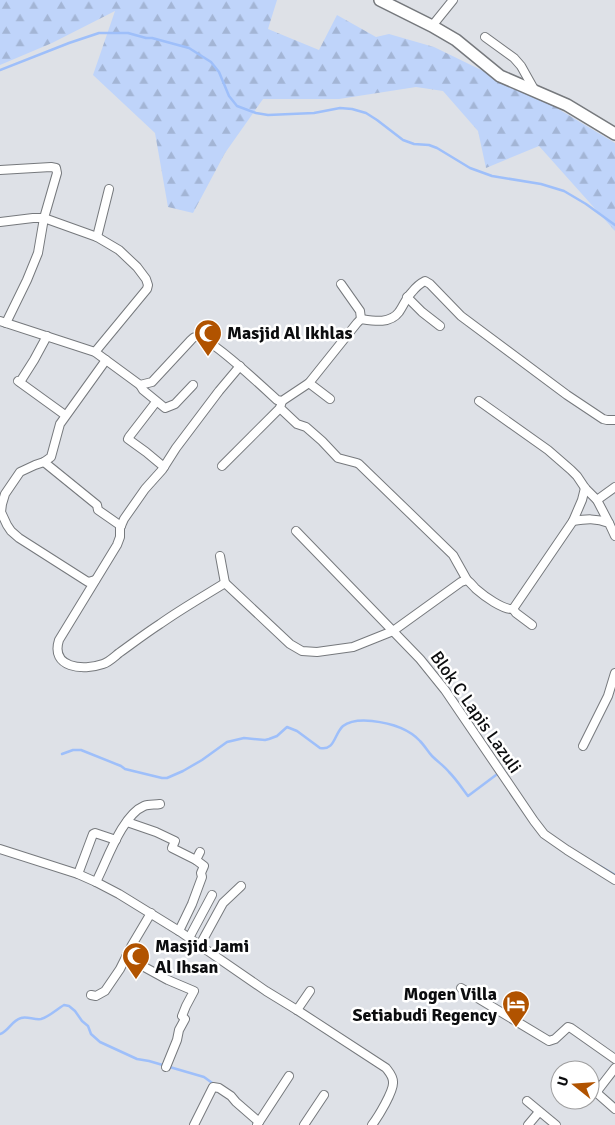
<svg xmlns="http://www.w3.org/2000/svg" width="615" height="1125" font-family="Signika,sans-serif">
  <defs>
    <pattern id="forest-firs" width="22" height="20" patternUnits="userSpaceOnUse" patternTransform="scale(1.25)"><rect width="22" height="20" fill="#bfd4fa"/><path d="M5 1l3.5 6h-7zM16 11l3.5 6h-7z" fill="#a3b5d5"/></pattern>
  </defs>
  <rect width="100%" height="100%" fill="#dee1e7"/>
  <polygon fill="url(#forest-firs)" points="0,0 277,0 268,29 319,50 337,15 376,37 389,34 434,47 545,101 615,143 615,231 539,146 486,168 478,131 443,91 416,87 339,99 263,99 225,153 193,213 168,207 155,133 93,75 115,11 52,43 0,65"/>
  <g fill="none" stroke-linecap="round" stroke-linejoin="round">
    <g stroke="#9ebffa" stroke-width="2.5">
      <polyline points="0,70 69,43 99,33 128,33 146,38 152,38 189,48 211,62 219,72 229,96 237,106 256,113 268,115 314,113 340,108 352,109 366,113 377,120 403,140 414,144 429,145 437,148 470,168 492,176 541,184 564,191 586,204 615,225"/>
      <path d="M62 754 73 750H81L121 766 125 769 162 778H167L183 771 202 760 227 742 244 738 265 740 269 739 277 736 287 727 297 731 320 748C335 751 334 734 343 726 351 720 362 720 372 721 390 723 408 728 420 741 425 746 428 752 432 756 438 762 444 766 449 772 456 779 462 788 468 796L500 772"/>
      <polyline points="591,861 615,875"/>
      <path d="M0 1034C9 1031 11 1021 21 1018 27 1016 34 1020 41 1019 49 1017 57 1009 64 1005L69 1006 75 1011 82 1021 88 1026 91 1034 100 1042 137 1059 149 1061 204 1077 215 1085"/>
    </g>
    <g stroke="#76797d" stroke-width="10">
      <g id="street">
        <polyline points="432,26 453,0"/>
        <polyline points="485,37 514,58 521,66 535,91"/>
        <polyline points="0,170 51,167 56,168 57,173 44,218 38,253 27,280 6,323"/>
        <polyline points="0,222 33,218 44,218 97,237 119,250 137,267 146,279 148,285 147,289 95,352"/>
        <polyline points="97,237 109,189"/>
        <polyline points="341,284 360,311 361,319"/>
        <polyline points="407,297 422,312 440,326"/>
        <path d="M0 321 95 352 140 385 152 382 191 340C194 337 194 337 198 337 211 338 265 389 277 400L282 401 309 383 357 323 361 319C374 321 390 324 399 312 404 305 406 298 412 292 416 287 419 284 425 281L430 284 461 316 567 395 603 419 607 420H615"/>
        <path d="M240 366 219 391 176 448 162 470 145 489 124 519 120 528V537L117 545 59 640C50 668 83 671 103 664 109 662 114 657 119 653 133 643 146 633 160 624 181 609 204 596 225 583L290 644 302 651 317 652 353 647 393 631 461 582 467 580C471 583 473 586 476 589 484 596 503 610 513 609L516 613 532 625"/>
        <polyline points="18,381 65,415"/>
        <polyline points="20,382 34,360 47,336"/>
        <polyline points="309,383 330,399"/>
        <polyline points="140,385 143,390 165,408 175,404 193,385"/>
        <polyline points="282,401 280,408 297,424 306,427 322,441 338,458 357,463 359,464 453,555 467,580"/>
        <polyline points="479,401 548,450 571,470 577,476 585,488 597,500 609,523"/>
        <polyline points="156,402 129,437 128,439 146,452 164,467"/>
        <polyline points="44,462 97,505 98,510 121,526"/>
        <polyline points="222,466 280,408"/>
        <polyline points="597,500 615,487"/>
        <polyline points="573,521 582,500 585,488"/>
        <polyline points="296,531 420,659 445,690 534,821 544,834 567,850 615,880"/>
        <polyline points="220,556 225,583"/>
        <polyline points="95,580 88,582 19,538 11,531 7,525 1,512 2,504 5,494 20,472 35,465 44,462 51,457 60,424 106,360"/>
        <path d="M513 609 573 521C586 519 596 518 609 523L615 536"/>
        <polyline points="583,746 608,696 615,673"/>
        <polyline points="127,822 156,832 175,841 172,848 196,860"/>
        <path d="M0 849 78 874 96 882 119 894 179 931 266 991 297 1010 386 1068C389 1072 393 1076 393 1082 394 1091 378 1117 372 1125"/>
        <polyline points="78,874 93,834 95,833 116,840"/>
        <path d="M96 882C107 861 122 815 144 806 149 804 155 805 160 804"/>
        <polyline points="179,931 192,904 202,877 201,873 204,866 196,860 200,852"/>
        <polyline points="189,938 212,895"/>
        <polyline points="200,945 223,903 241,886"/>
        <polyline points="126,957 168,980 194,991 186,1006 182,1016 185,1019 179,1030 177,1040 166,1067"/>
        <polyline points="461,988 549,1041 555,1039 568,1027 571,1028 615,1059"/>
        <polyline points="91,995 96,996 105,991 120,969 132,945 151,913"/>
        <polyline points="297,1010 310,991"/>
        <polyline points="615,1068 598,1090 598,1094 615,1109"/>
        <polyline points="527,1101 556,1125"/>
        <polyline points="194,1125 213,1087 219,1088 231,1096 236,1102 259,1122"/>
        <polyline points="257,1125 289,1076"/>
        <polyline points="304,1125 324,1095"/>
        <polyline points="528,1125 539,1112"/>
      </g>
    </g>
    <g stroke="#76797d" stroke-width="14">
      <polyline id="secondary" points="380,0 432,26 456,40 500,76 567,105 615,134"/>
    </g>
    <use href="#street" stroke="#fff" stroke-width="8"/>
    <use href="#secondary" stroke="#fff" stroke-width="11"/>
  </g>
  <defs>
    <g id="mosque-pin" transform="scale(1.4375)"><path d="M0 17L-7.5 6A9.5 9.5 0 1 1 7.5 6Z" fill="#b15300" stroke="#fff"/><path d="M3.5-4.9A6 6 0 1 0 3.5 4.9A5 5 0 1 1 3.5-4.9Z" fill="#fff"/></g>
    <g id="hotel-pin" transform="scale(1.4375)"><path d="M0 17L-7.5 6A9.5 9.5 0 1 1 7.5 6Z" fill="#b15300" stroke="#fff"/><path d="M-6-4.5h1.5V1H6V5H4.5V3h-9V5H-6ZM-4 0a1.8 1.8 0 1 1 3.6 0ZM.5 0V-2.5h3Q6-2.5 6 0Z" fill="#fff"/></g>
  </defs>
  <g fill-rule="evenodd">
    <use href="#mosque-pin" x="208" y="333"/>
    <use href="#mosque-pin" x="136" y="956"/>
    <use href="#hotel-pin" x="516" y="1004"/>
  </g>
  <g text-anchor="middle" stroke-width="5" stroke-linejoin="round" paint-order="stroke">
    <g font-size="18" font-weight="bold" fill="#0c0d0f" stroke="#fff" text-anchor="start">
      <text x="227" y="339">Masjid Al Ikhlas</text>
      <text x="155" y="952">Masjid Jami<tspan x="155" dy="21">Al Ihsan</tspan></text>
      <text x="497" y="1000" text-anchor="end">Mogen Villa<tspan x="497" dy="21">Setiabudi Regency</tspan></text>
    </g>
    <g font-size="18" fill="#0c0d0f" stroke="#fff">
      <text transform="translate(476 712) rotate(55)" y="6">Blok C Lapis Lazuli</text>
    </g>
  </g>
  <g transform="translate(575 1085) rotate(287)"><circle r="24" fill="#ffffff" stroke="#9e9e9f"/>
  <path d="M0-4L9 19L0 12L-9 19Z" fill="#b15300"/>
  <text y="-8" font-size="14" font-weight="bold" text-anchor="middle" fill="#0c0d0f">U</text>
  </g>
</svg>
